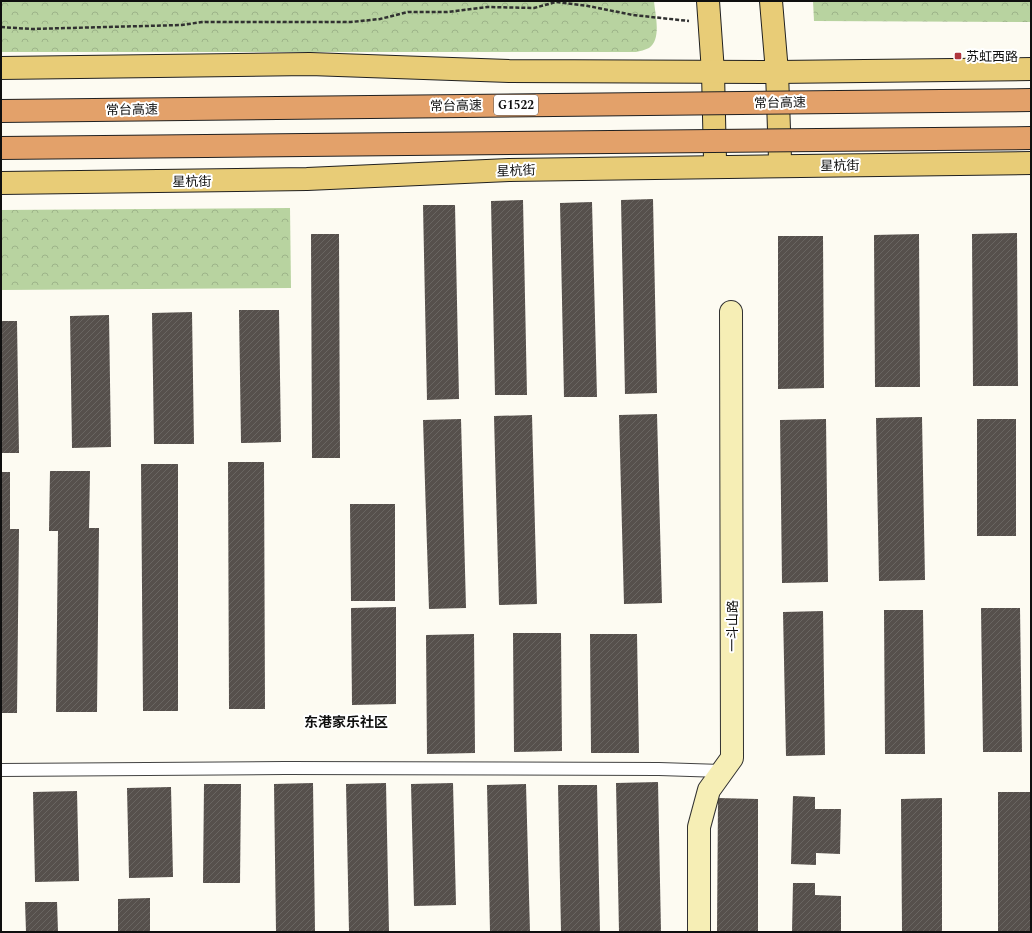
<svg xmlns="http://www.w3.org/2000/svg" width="1032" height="933" font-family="Spectral,'Noto Sans SC',serif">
  <defs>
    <pattern id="forest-crowns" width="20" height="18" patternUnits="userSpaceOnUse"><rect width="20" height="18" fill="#b8d3a0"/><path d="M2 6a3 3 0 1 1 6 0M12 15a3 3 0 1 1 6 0" fill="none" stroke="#9db489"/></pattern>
    <pattern id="building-hatch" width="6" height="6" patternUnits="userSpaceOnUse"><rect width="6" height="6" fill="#56504c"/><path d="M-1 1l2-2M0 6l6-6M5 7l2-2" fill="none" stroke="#696561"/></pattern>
  </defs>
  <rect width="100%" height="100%" fill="#fdfbf2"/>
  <g fill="url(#forest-crowns)">
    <path d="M1 1H654C655 14 662 39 649 48 645 50 640 51 636 52H1Z"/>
    <polygon points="813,1 1031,1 1031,22 814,21"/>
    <polygon points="290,208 291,288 1,290 1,210"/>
  </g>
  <g fill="url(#building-hatch)">
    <polygon points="653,199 657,393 625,394 621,200"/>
    <polygon points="523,200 527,395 495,395 491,201"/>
    <polygon points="592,202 597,397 564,397 560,203"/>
    <polygon points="423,205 455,205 459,399 427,400"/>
    <polygon points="1017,233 1018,386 973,386 972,234"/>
    <polygon points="311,234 339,234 340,458 312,458"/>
    <polygon points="919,234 920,387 875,387 874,235"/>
    <polygon points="778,236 823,236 824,388 778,389"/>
    <polygon points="239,310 279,310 281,442 241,443"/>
    <polygon points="192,312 194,444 154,444 152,313"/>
    <polygon points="109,315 111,447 72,448 70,316"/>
    <polygon points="1,321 17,321 19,453 1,453"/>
    <polygon points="657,414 662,603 624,604 619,415"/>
    <polygon points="532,415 537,604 499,605 494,416"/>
    <polygon points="922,417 925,580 879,581 876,418"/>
    <polygon points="461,419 466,608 429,609 423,420"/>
    <polygon points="826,419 828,582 782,583 780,420"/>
    <rect x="977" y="419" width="39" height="117"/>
    <polygon points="228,462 264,462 265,709 229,709"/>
    <polygon points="141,464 178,464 178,711 143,711"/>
    <polygon points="50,471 90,471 89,528 99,528 97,712 56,712 58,531 49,531"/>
    <polygon points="1,472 10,472 10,529 19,529 17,713 1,713"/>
    <polygon points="350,504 395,504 395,601 351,601"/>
    <polygon points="396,607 396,704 352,705 351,608"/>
    <polygon points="981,608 1020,608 1022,752 983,752"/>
    <polygon points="884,610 923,610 925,754 885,754"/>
    <polygon points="823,611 825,755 786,756 783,612"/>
    <polygon points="513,633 561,633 562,751 514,752"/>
    <polygon points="474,634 475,753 427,754 426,635"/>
    <polygon points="590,634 637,634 639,753 591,753"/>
    <polygon points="658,782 661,932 619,932 616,783"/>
    <polygon points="313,783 315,932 276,932 274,784"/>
    <polygon points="386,783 389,932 349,932 346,784"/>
    <polygon points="453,783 456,905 414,906 411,784"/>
    <polygon points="204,784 241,784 240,883 203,883"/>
    <polygon points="526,784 530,932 490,932 487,785"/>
    <polygon points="558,785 597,785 600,932 561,932"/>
    <polygon points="171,787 173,877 129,878 127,788"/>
    <polygon points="77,791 79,881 35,882 33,792"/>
    <rect x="998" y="792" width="33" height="140"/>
    <polygon points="793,796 815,797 815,809 841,809 840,854 816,853 816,865 791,864"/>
    <polygon points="718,798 758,799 758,932 717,932"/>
    <polygon points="942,798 942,932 902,932 901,799"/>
    <polygon points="793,883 815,883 815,895 841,896 841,932 792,932"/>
    <polygon points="150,898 150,932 118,932 118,899"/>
    <polygon points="25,902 57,902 58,932 26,932"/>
  </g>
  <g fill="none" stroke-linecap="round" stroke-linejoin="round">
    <g stroke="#424242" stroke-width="14">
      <polyline id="lane" points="1,770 285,768 659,769 722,771"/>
    </g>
    <g stroke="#313131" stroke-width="24">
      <polyline id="secondary" points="699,932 699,827 709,790 732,758 731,312"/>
    </g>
    <g stroke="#202020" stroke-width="24">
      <g id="primary">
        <polyline points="708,1 713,72 715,160"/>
        <polyline points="771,1 777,72 780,159"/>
        <polyline points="1,68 310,64 509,71 777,72 1031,69"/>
        <polyline points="1,183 307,179 509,170 1031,163"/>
      </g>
    </g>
    <polyline stroke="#313131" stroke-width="2.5" stroke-dasharray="4 2" stroke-linecap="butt" points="1,27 31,29 182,25 202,22 351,22 380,19 408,12 447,12 488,7 534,8 556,2 588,6 633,15 689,21"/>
    <use href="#lane" stroke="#fff" stroke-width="12"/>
    <use href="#secondary" stroke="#f6eeb5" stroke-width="22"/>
    <use href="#primary" stroke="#e8cc77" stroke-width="22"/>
    <g stroke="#202020" stroke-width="24" stroke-linecap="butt">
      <g id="highway-bridge">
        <polyline points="1,111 1031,100"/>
        <polyline points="1,148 1031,138"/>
      </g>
    </g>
    <use href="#highway-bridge" stroke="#e3a16a" stroke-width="22"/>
  </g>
  <rect fill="#af373e" stroke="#fff" stroke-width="1.5" x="954" y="52" width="8" height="8" rx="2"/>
  <g text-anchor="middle" stroke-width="4" stroke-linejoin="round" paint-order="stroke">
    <rect fill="#fff" stroke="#575757" stroke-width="1" x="494" y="95" width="44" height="20" rx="3"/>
    <g font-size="12" font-weight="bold" fill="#0f0f0f">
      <text x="516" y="109">G1522</text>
    </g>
    <g font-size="13" fill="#0f0f0f" stroke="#fff" text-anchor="start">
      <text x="966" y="61">苏虹西路</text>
    </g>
    <g font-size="13" fill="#0f0f0f" stroke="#fff">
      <text transform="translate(780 102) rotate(-1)" y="5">常台高速</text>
      <text transform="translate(456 105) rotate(-1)" y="5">常台高速</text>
      <text transform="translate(132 109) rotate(-1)" y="5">常台高速</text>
      <text transform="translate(840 165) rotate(-1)" y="5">星杭街</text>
      <text transform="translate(516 170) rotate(-2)" y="5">星杭街</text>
      <text transform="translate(192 181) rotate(-1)" y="5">星杭街</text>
      <text transform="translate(732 626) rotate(-90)" y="5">一斗山路</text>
    </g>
    <g font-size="14" font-weight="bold" fill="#0f0f0f" stroke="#fff">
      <text x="346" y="727">东港家乐社区</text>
    </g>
  </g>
  <rect width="1032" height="933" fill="none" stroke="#0f0f0f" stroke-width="4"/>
</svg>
